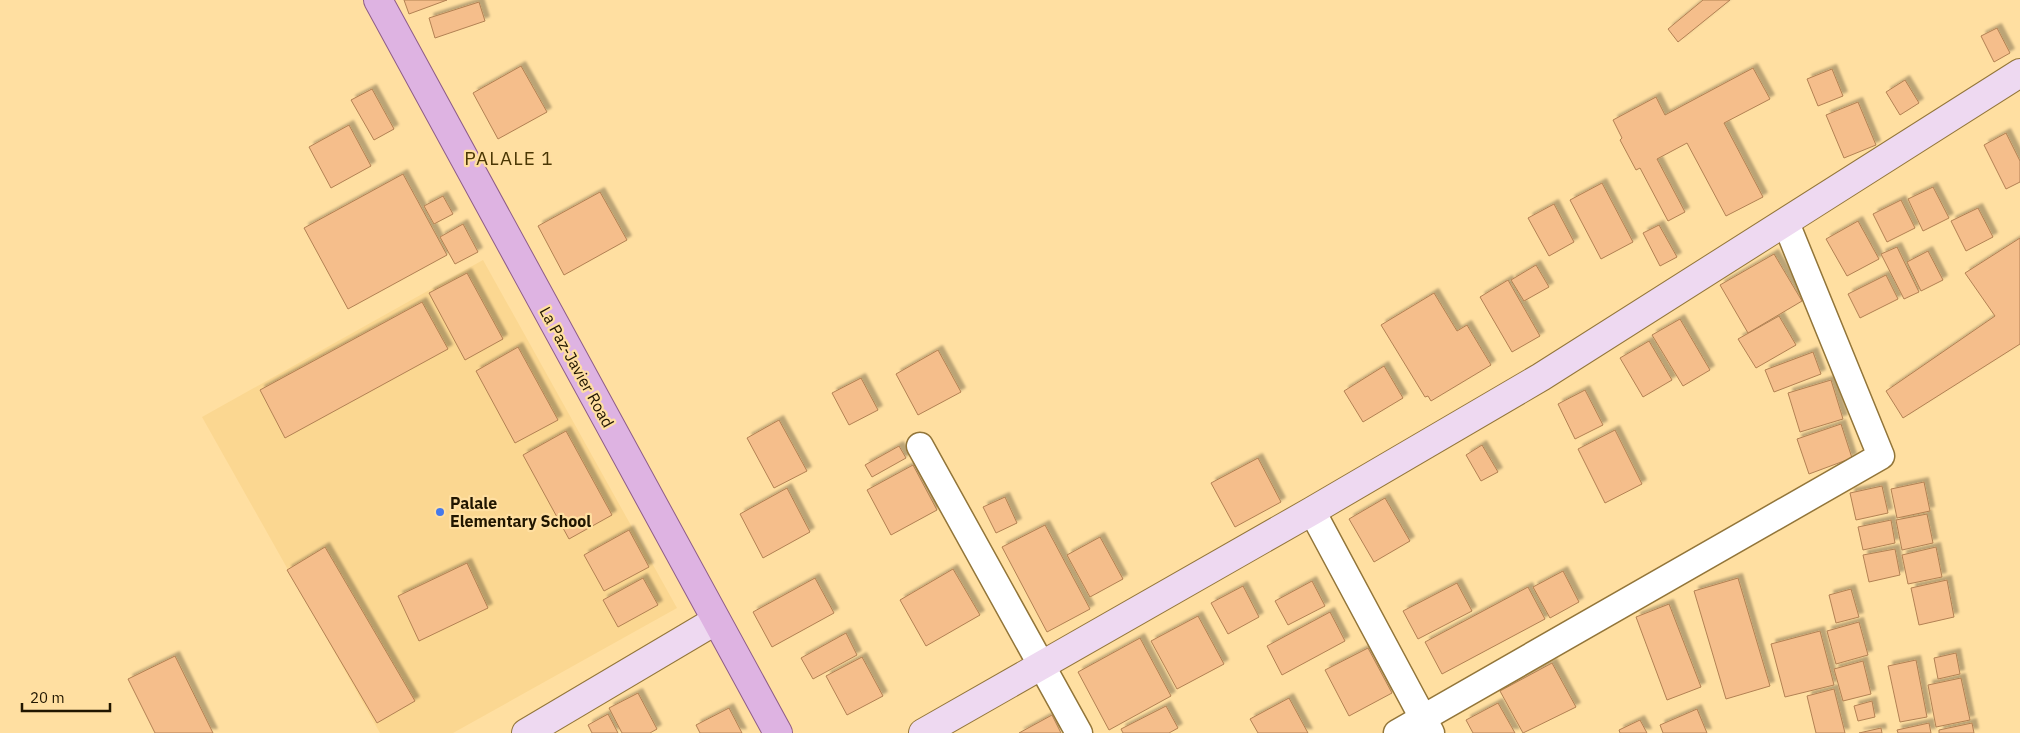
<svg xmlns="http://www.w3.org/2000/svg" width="2020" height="733" font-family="'IBM Plex Sans',sans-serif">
  <defs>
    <filter id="shadow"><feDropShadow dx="4.5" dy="-4.5" stdDeviation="1" flood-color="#0004"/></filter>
  </defs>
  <rect width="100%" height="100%" fill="#ffdfa1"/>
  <polygon fill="#fbd791" points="483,260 677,608 453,733 380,733 202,417"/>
  <g fill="#f5be8b" stroke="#b28153" filter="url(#shadow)">
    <polygon points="404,0 447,0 409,14"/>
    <polygon points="1703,0 1730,0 1678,42 1668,29"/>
    <polygon points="479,2 485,21 435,38 429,18"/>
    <polygon points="1997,28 2010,53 1994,62 1981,36"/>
    <polygon points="521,66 547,112 498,139 473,93"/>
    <polygon points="1753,68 1770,99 1724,123 1763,197 1726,216 1687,143 1657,159 1685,212 1668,221 1640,168 1636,170 1620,140 1622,138 1613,120 1656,97 1665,115"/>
    <polygon points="1832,69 1843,96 1818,106 1807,79"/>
    <polygon points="1905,80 1919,103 1900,115 1886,92"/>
    <polygon points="372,89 394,129 374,140 351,100"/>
    <polygon points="1858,102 1876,145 1844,158 1826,115"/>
    <polygon points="349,125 371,166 331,188 309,147"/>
    <polygon points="2006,133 2020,161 2020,182 2006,189 1984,145"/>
    <polygon points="403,174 447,255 348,309 304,228"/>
    <polygon points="1602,183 1633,242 1601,259 1570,200"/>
    <polygon points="1933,187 1949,218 1923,231 1908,199"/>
    <polygon points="600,192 627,240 564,275 538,226"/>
    <polygon points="443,196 453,214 434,224 424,206"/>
    <polygon points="1901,200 1915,228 1887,242 1873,214"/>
    <polygon points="1554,204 1574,242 1549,256 1528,218"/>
    <polygon points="1978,208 1993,237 1966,251 1951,221"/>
    <polygon points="1858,221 1879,259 1847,276 1826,239"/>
    <polygon points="463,224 478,252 455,264 440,237"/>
    <polygon points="1659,225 1677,257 1660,266 1643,233"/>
    <polygon points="2020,238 2020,344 1903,418 1886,391 1995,316 1965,273"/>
    <polygon points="1897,247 1919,292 1904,299 1881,254"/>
    <polygon points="1928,251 1943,280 1921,291 1907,262"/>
    <polygon points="1774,254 1802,301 1748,333 1720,285"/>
    <polygon points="1536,265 1549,287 1524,301 1511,280"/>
    <polygon points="467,273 503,339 465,360 429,293"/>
    <polygon points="1886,275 1898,299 1860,318 1848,294"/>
    <polygon points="1508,280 1540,336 1512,352 1480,297"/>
    <polygon points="1434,293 1457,331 1467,325 1491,365 1431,401 1428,396 1425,397 1381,325"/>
    <polygon points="422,302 448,349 285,438 260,390"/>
    <polygon points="1779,316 1796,345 1756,368 1738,339"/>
    <polygon points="1680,319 1710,370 1683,386 1652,335"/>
    <polygon points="1649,341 1672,380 1643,397 1620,358"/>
    <polygon points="518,347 558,420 515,443 476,371"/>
    <polygon points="938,350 961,392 918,415 896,374"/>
    <polygon points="1813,352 1821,374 1774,392 1765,370"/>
    <polygon points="1384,366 1403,398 1363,422 1344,391"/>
    <polygon points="861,378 878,410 849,425 832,393"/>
    <polygon points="1831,380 1843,419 1800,432 1788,393"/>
    <polygon points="1585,390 1603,425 1575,439 1558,404"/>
    <polygon points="779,420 807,471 774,488 747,438"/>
    <polygon points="1841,424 1852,458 1809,474 1797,439"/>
    <polygon points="1615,430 1642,484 1605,503 1578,449"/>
    <polygon points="566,431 612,515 569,539 523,455"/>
    <polygon points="1482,445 1498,472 1481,481 1466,455"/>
    <polygon points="899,446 906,458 872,477 865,465"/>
    <polygon points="1258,458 1281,502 1235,527 1211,483"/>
    <polygon points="913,465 937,510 891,535 867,490"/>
    <polygon points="1924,482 1930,511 1897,518 1891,489"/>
    <polygon points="1882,486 1888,513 1856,520 1850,493"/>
    <polygon points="787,488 810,532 763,558 740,514"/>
    <polygon points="1005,497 1017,523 996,533 983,507"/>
    <polygon points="1385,498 1410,541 1374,562 1349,519"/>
    <polygon points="1927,514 1933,543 1902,550 1896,520"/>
    <polygon points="1891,520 1895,543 1863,550 1858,527"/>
    <polygon points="1045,525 1090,609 1047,632 1002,547"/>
    <polygon points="629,530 649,567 604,591 584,555"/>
    <polygon points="1100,537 1123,579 1090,597 1067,555"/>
    <polygon points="325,547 415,701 377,723 287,570"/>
    <polygon points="1936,547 1942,577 1908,584 1902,555"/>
    <polygon points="1895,549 1900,575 1869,582 1863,555"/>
    <polygon points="467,563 488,608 419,641 398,596"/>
    <polygon points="953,569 980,615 926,646 900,600"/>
    <polygon points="1563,571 1579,602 1550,618 1533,587"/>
    <polygon points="643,578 658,605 618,627 603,600"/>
    <polygon points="815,578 834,613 772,647 753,612"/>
    <polygon points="1738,578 1770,686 1726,699 1694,591"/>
    <polygon points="1947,580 1954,617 1919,625 1911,588"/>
    <polygon points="1312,581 1325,606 1288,625 1275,601"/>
    <polygon points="1457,583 1472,611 1418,639 1403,611"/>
    <polygon points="1243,586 1259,617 1228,634 1211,603"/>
    <polygon points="1528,587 1545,619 1442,674 1425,642"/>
    <polygon points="1851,589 1859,617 1836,623 1829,595"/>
    <polygon points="1669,604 1701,687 1667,700 1636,617"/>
    <polygon points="1330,612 1345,641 1282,675 1267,646"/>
    <polygon points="1198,616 1224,664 1177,689 1151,641"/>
    <polygon points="1859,622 1868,655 1836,664 1827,631"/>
    <polygon points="1820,631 1834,685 1785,697 1771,644"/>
    <polygon points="846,633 857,655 813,679 801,658"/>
    <polygon points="1140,638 1171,696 1109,730 1078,672"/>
    <polygon points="1368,648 1392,693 1349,716 1325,670"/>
    <polygon points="1956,653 1960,674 1938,679 1934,658"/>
    <polygon points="175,656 213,733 155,733 128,679"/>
    <polygon points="862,657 883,696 847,715 826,676"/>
    <polygon points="1916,660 1927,717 1900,722 1888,666"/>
    <polygon points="1863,661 1871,694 1843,701 1834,669"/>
    <polygon points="1552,663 1576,707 1523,733 1500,691"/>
    <polygon points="1961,678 1970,720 1936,727 1928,685"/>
    <polygon points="1834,689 1845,733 1816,733 1807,696"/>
    <polygon points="638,693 657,729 650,733 622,733 609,708"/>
    <polygon points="1289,698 1308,733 1258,733 1250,719"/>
    <polygon points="1872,701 1875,717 1858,721 1854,706"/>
    <polygon points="1498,703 1515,733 1473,733 1466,720"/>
    <polygon points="1166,706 1178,728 1169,733 1123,733 1121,729"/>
    <polygon points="729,708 742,733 700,733 696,725"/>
    <polygon points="1697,709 1707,733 1663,733 1660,725"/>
    <polygon points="608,714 618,733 592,733 588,725"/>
    <polygon points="1052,715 1061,733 1019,733"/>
    <polygon points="1640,720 1647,733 1620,733 1619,730"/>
    <polygon points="1929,723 1931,733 1898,733 1897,730"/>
    <polygon points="1972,723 1974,733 1939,733 1939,730"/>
    <polygon points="1881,728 1882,733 1859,733"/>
  </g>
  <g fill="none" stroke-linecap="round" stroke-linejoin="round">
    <g stroke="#927539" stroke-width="29">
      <g id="street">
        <polyline points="920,446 1079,733"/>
        <polyline points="1312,511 1431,733"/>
        <polyline points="1397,733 1881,456 1786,223"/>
      </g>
    </g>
    <g stroke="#927539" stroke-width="30">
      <g id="secondary">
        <polyline points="526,733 715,621"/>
        <polyline points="923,733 1312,511 1541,377 2020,73"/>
      </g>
    </g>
    <g stroke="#8e5c87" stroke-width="30">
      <polyline id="primary" points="378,0 778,733"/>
    </g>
    <use href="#street" stroke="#fff" stroke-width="26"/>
    <use href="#secondary" stroke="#eed9f1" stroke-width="28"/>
    <use href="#primary" stroke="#deb3e2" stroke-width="28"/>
  </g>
  <circle fill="#4679ea" stroke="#ffdfa1" stroke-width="2" cx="440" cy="512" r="5"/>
  <g text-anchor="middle" stroke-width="4.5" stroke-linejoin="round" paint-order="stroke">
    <g font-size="16" fill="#211600" stroke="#ffdfa1">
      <text transform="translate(577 367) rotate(61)" y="6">La Paz-Javier Road</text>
    </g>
    <g font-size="16" font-weight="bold" fill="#211600" stroke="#ffdfa1" text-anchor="start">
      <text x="450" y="509">Palale<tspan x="450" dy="18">Elementary School</tspan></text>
    </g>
    <g font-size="19" letter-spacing="1" fill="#4b3704" stroke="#ffdfa1">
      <text x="509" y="165">PALALE 1</text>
    </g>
  </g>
  <path d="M22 703v8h88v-8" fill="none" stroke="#211600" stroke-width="2.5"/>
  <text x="30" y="703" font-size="15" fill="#211600" stroke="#ffdfa1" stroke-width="4" paint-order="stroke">20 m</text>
</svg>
